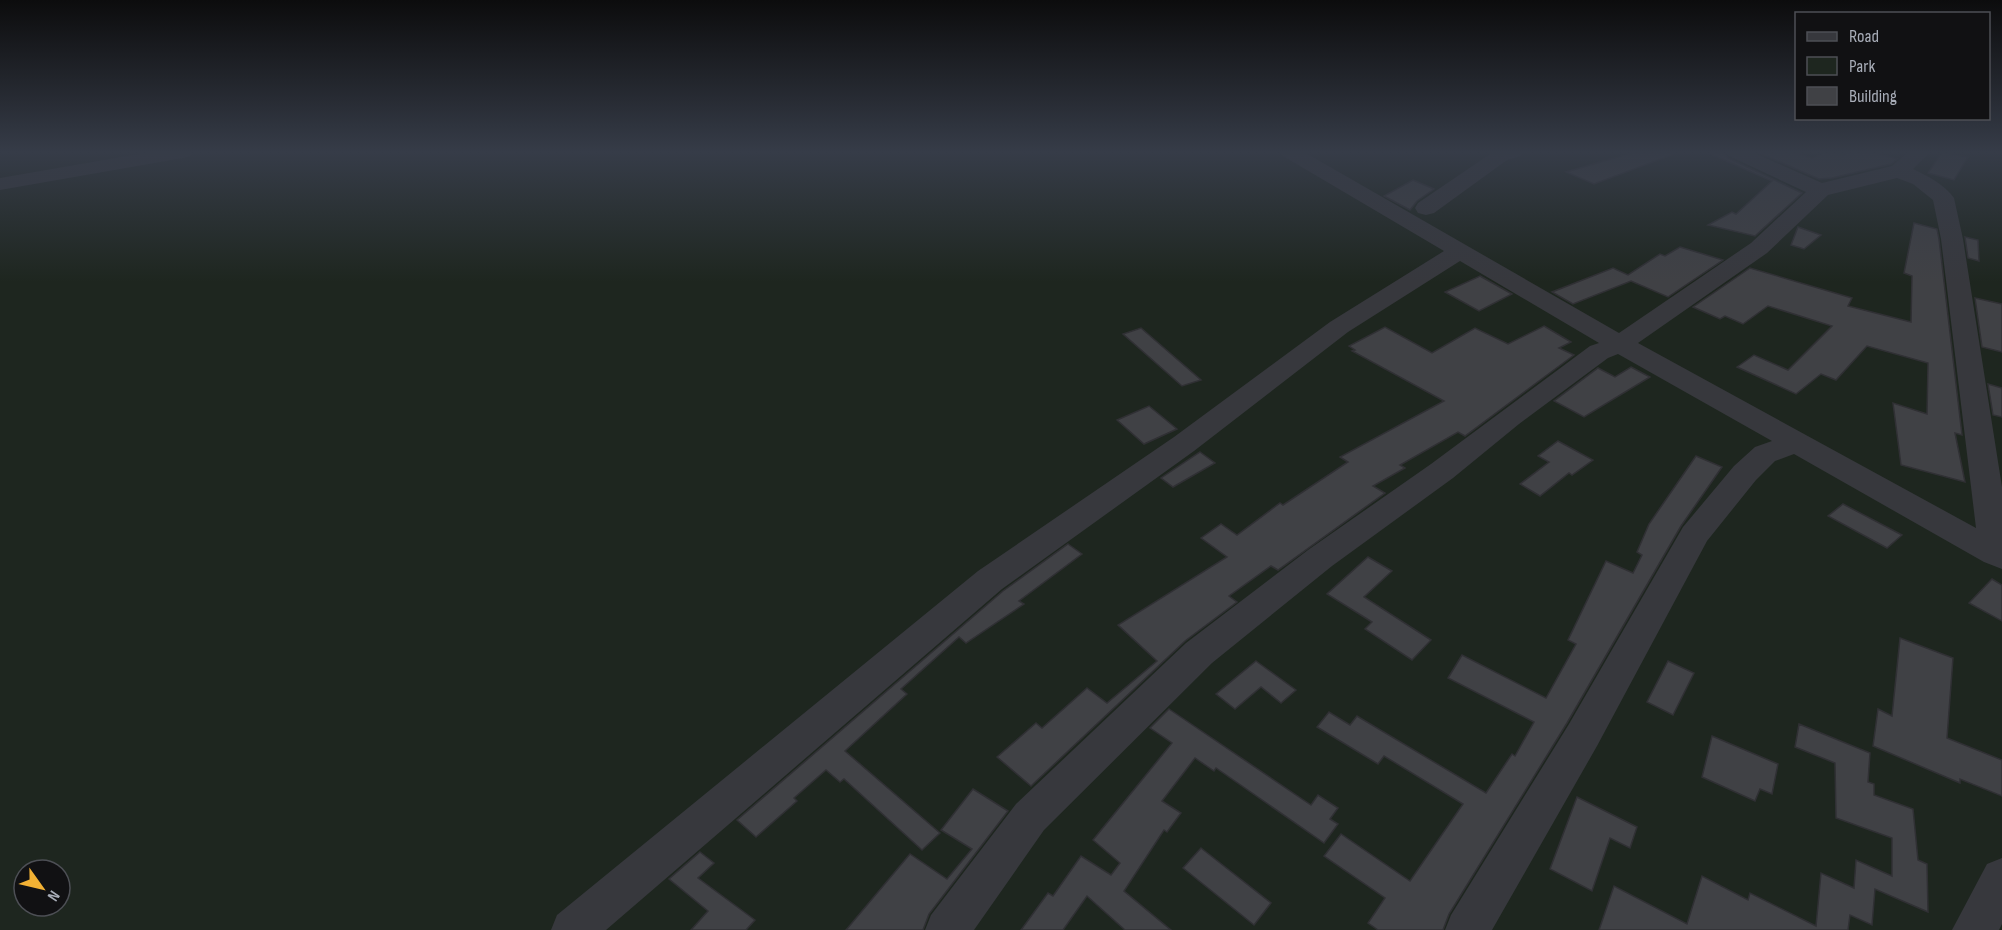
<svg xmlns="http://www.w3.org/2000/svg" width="2002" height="930" font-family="'Sofia Sans Condensed',sans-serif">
  <rect width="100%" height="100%" fill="#161618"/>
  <path fill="#1e261f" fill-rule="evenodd" d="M0 152H2002V930H0ZM24 870H60V906H24Z"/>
  <g fill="#404145" stroke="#303034" stroke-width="1.5">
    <polygon points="1635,152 1677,152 1677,153 1594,184 1566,172"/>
    <polygon points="1706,152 1724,152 1728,158 1802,193 1755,236 1708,225 1732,212 1736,214 1772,181"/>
    <polygon points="1757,152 1795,152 1812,158 1826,152 1844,154 1848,152 1874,152 1897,159 1891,164 1832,178 1819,179"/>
    <polygon points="1942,152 1968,157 1954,180 1928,173"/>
    <polygon points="1413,180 1434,189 1417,201 1410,210 1384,196"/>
    <polygon points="1914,223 1937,229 1939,239 1962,435 1955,433 1965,482 1901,465 1893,403 1927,414 1928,363 1867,346 1836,380 1821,374 1796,394 1737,367 1754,355 1788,370 1832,326 1768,306 1743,324 1725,316 1720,319 1693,307 1750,268 1852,298 1848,306 1911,322 1912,276 1904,273"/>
    <polygon points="1798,227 1821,235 1804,249 1791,245"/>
    <polygon points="1965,237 1978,240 1979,261 1968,258"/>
    <polygon points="1680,247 1723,260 1668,297 1631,281 1573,304 1552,292 1613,268 1628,275 1660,254 1665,256"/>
    <polygon points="1480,276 1512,294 1479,311 1445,292"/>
    <polygon points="1975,298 2002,304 2002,352 1982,347"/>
    <polygon points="1544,326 1571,342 1559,348 1574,355 1465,436 1458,432 1400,465 1405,468 1373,486 1385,493 1278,570 1271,566 1229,596 1237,602 1185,641 1031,786 997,757 1036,723 1042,728 1087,688 1107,703 1157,661 1118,625 1227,557 1201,538 1221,524 1237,535 1280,503 1283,505 1348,462 1340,457 1444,401 1352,351 1355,350 1349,346 1385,327 1432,353 1475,328 1508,344"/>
    <polygon points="1141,328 1201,380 1182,386 1123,334"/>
    <polygon points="1631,367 1650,377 1584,417 1554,401 1598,368 1615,377"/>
    <polygon points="1988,384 2002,388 2002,417 1993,415"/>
    <polygon points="1149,406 1177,429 1144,444 1117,420"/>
    <polygon points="1558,441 1593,460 1572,475 1569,473 1540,496 1520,484 1549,462 1538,456"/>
    <polygon points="1200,452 1215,463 1173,487 1161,478"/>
    <polygon points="1696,456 1722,467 1681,526 1567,723 1449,914 1443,930 1378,930 1368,923 1385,898 1324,856 1341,834 1410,881 1463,804 1384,756 1378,764 1317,727 1329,712 1350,725 1357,716 1486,793 1512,754 1515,756 1534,722 1448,678 1462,655 1546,698 1576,644 1568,640 1606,561 1633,573 1642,555 1637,552 1649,524"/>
    <polygon points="1843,504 1902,535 1887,548 1828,516"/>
    <polygon points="1068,544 1082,554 1019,601 1024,604 966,643 959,637 901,689 907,694 845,751 940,833 922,850 844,779 840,782 826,770 794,798 797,801 756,837 737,820 1003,591"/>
    <polygon points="1368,557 1392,571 1364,597 1431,640 1412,660 1365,629 1372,622 1327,594"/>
    <polygon points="1992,579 2002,585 2002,621 1969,603"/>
    <polygon points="1900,638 1953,658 1947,738 2002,760 2002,796 1960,779 1960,783 1873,746 1878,709 1892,716"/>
    <polygon points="1256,661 1296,690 1281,703 1261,687 1235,709 1216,694"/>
    <polygon points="1668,661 1694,673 1673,715 1647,702"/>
    <polygon points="1169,709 1311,805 1318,795 1338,808 1330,819 1338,824 1324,843 1216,768 1214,771 1195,758 1162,801 1181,813 1167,832 1164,830 1124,891 1171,930 1125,930 1087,896 1063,930 1021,930 1048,893 1053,896 1081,856 1111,875 1120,863 1093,840 1172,743 1150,728"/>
    <polygon points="1799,724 1870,753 1868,782 1874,784 1874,795 1913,809 1918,860 1927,864 1928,912 1875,889 1872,925 1850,915 1848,930 1599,930 1614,886 1687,924 1702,876 1748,900 1750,893 1816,926 1821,873 1854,888 1856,860 1892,876 1892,838 1836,818 1835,763 1795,747"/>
    <polygon points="1712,736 1778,764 1772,794 1760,789 1755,801 1702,777"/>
    <polygon points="973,789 1008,811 929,914 923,930 846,930 910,854 947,879 972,849 941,830"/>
    <polygon points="1577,797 1637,827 1630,848 1610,838 1592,891 1550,869"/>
    <polygon points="1201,848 1271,903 1254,925 1183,868"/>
    <polygon points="700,852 714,863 698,878 755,920 746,930 691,930 708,911 669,879"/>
  </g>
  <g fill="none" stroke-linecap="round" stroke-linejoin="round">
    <g fill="#37383d" fill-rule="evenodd">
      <polygon points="150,152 193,152 190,156 183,158 0,190 0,178"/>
      <path d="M1280 152H1304L1619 333 1751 243 1806 192 1729 156 1726 152H1752L1822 183 1892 166 1908 152H1930L1913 169C1928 176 1945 185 1954 198L1963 239 2002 487V569L1984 562 1794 454 1775 461 1756 480 1707 541 1597 746 1492 930H1445L1451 915 1569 724 1683 527 1734 466 1755 447 1772 441 1618 354 1608 358 1519 424 1453 478 1332 566 1212 663 1044 830 974 930H925L931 915 1016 804 1186 643 1308 550 1431 464 1590 346 1599 343 1460 261 1348 332 1194 451 1002 589 606 930H551L557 915 978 571 1174 437 1330 322 1444 251 1283 156ZM1897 178 1913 184 1933 200 1941 239 1976 528 1638 343 1767 253 1828 195Z"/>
      <polygon points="1493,152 1524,152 1521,156 1507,160 1434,213 1426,215 1418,213 1415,208 1418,203"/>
      <polygon points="2002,858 2002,924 1999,930 1952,930 1987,864"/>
    </g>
  </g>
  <linearGradient id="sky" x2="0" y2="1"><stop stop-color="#0c0c0d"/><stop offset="0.54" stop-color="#363c48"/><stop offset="1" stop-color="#363c48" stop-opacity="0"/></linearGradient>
  <rect width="2002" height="282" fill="url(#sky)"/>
  <rect x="1795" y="12" width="195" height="108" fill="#111113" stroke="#4d4f55" stroke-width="1.5"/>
  <rect x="1807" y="32" width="30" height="9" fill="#37383d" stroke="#4d4f55" stroke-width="1.5"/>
  <text x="1849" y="42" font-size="18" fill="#a8adb8">Road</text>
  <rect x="1807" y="57" width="30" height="18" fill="#1e261f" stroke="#4d4f55" stroke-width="1.5"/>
  <text x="1849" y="72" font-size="18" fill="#a8adb8">Park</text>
  <rect x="1807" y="87" width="30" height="18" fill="#404145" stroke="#4d4f55" stroke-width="1.5"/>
  <text x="1849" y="102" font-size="18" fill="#a8adb8">Building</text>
  <g transform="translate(42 888) rotate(124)"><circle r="28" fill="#111113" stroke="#4d4f55" stroke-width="1.5"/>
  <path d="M0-4.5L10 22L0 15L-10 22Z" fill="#f2b134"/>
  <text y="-9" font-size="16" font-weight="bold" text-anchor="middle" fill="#a8adb8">N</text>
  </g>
</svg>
